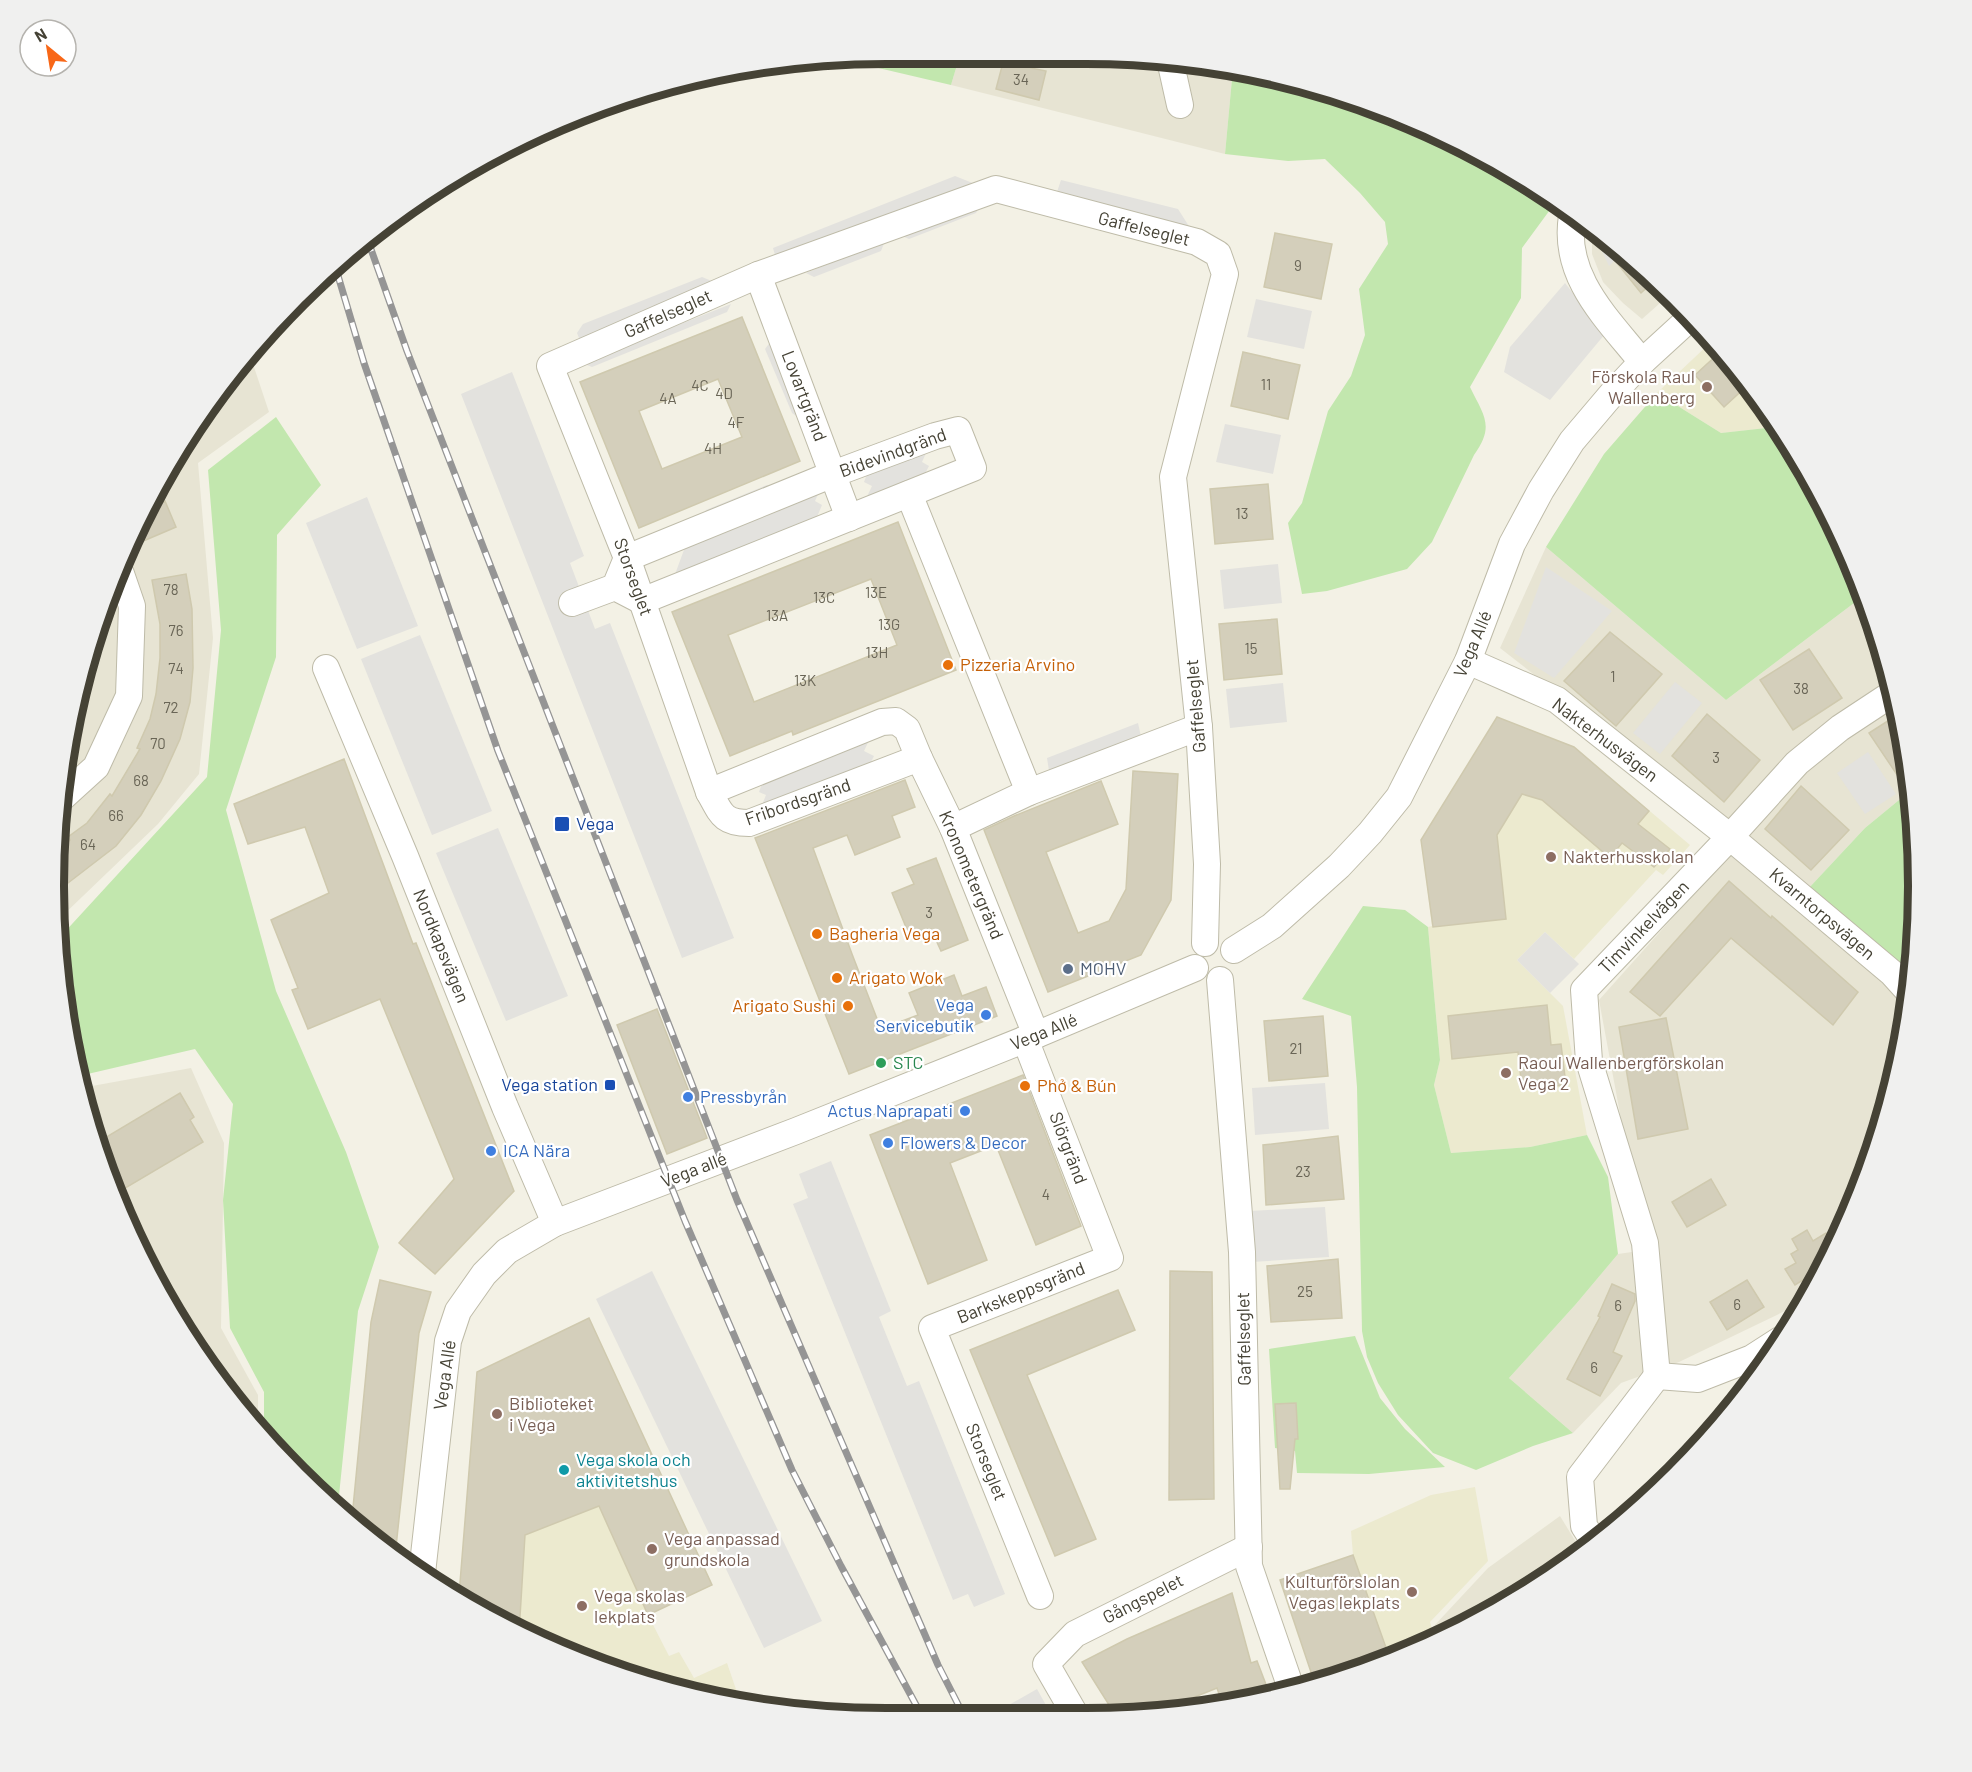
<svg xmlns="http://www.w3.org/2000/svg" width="1972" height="1772" font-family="Barlow,sans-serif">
  <rect width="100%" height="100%" fill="#f3f1e5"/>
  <g fill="#e7e4d3">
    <polygon points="960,55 1140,56 1233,68 1225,154 951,85"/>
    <polygon points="1592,230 1635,261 1668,296 1642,319 1623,303 1603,282 1592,254"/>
    <polygon points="250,355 269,412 198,463 213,638 199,774 158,824 58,920 54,886 70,723 140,518 226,379"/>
    <polygon points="1546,547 1726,700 1862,597 1890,671 1910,791 1865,828 1808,889 1500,648"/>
    <polygon points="1734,849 1911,995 1874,1154 1806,1302 1792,1323 1785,1311 1679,1362 1621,1383 1573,1433 1509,1378 1576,1304 1618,1254 1653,1249 1630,1168 1599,1000"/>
    <polygon points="191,1068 224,1143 221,1328 258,1395 258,1424 226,1393 140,1254 82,1101 81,1088"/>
    <polygon points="1560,1516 1582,1552 1454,1632 1437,1639 1433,1627 1488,1568"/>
  </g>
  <g fill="#eceacf">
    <polygon points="1711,342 1746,380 1775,427 1721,433 1657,393"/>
    <polygon points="1574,747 1690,845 1663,875 1656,870 1574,959 1545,932 1517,960 1563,1006 1587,1135 1530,1147 1451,1153 1434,1085 1440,1060 1428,927 1432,926 1421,840 1451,794"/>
    <polygon points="1475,1487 1488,1561 1430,1622 1435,1639 1389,1656 1353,1555 1351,1531 1431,1495"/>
    <polygon points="599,1506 648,1615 669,1656 679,1652 694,1678 727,1663 740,1701 670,1690 519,1633 525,1535"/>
  </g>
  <g fill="#c2e7ae">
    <polygon points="886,54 960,55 951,85 840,59"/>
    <path d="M1233 68 1248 70 1404 117 1502 166 1555 203 1522 248 1521 298 1470 387C1484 416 1495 426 1474 455L1432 542 1407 569 1327 591 1302 594 1288 523 1302 503 1328 411 1351 376 1365 335 1359 289 1388 244 1385 222 1360 193 1325 159 1288 161 1225 154Z"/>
    <polygon points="1657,393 1721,433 1775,427 1832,518 1862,597 1726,700 1546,547 1604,454"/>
    <polygon points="276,417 321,485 277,535 276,657 226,810 276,991 346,1152 379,1247 358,1311 338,1505 264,1431 264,1392 230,1328 223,1200 233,1104 195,1049 79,1076 61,936 207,777 221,630 208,470"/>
    <polygon points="1910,791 1916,832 1911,987 1808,889 1865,828"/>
    <polygon points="1363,906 1405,910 1428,927 1440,1060 1434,1085 1451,1153 1530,1147 1587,1135 1608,1177 1618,1254 1576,1304 1509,1378 1573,1433 1533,1446 1476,1470 1433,1453 1398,1415 1378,1383 1367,1357 1362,1331 1357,1087 1351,1016 1302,999"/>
    <polygon points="1355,1336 1380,1398 1405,1429 1445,1467 1369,1474 1297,1473 1295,1451 1275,1448 1269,1349"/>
  </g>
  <g fill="#e3e2de">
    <polygon points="955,176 980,186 778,266 773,248"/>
    <polygon points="1061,180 1178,209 1192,231 1056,195"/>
    <polygon points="981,204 976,213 909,239 900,235"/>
    <polygon points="1601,237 1623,252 1609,266 1599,245"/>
    <polygon points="885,241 881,251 814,277 806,273"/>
    <polygon points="702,277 724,286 581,343 577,333 583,324"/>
    <polygon points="1565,283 1605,334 1550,400 1504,372 1510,347"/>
    <polygon points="1256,299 1312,311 1304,349 1247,337"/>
    <polygon points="731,304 727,312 592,367 582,363"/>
    <polygon points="771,341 802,420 792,413 765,349"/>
    <polygon points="512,372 584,556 570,563 595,629 610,623 734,938 682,958 461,394"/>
    <polygon points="1225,424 1281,435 1273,474 1216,462"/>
    <polygon points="931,442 922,462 929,466 921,481 864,503 872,486 864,482 870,467"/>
    <polygon points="767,485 782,489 701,521 706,510"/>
    <polygon points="821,488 815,501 822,505 814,524 674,577 688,539"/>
    <polygon points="367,497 418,626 357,649 306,523"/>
    <polygon points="1278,564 1282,603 1224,609 1220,570"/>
    <polygon points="1546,567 1612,611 1554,678 1514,653"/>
    <polygon points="420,635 492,811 432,835 361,659"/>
    <polygon points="1675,682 1702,703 1660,754 1633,733"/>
    <polygon points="1283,683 1287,722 1230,728 1226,689"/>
    <polygon points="1138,723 1142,741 1050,777 1047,758"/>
    <polygon points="872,734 864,751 874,756 868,768 760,810 766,795 759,792 764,778"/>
    <polygon points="1868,752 1896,794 1865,814 1837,773"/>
    <polygon points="498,828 568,996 506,1021 436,853"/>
    <polygon points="1545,932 1579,964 1550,993 1517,960"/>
    <polygon points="1325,1083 1329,1129 1255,1135 1252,1088"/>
    <polygon points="831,1161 891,1311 879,1317 907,1386 919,1381 1005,1594 974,1607 968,1594 953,1600 793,1204 808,1198 799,1174"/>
    <polygon points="1325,1207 1329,1257 1252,1262 1250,1211"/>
    <polygon points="652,1271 822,1621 764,1648 596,1299"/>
    <polygon points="1037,1689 1052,1716 1003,1716 1000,1710"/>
  </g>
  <g fill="#d4cfbb" stroke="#cfc9ae" stroke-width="1.5" fill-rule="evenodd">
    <polygon points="1005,55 1034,55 1031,68 1046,71 1039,100 996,89"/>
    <polygon points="1275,233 1332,244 1321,299 1264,287"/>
    <polygon points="1616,247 1635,261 1654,281 1641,293 1609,253"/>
    <path d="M742 317 800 461 639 528 580 382ZM718 379 742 437 662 469 639 411Z"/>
    <polygon points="1243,352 1300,365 1288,419 1231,406"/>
    <polygon points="1720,352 1749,384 1724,407 1695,375"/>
    <polygon points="1268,484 1273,539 1215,544 1210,489"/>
    <polygon points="165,501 176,527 141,542 135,531 140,518 145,510"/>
    <path d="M898 522 956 670 793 735 792 731 730 756 672 612ZM871 579 897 645 754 702 728 635Z"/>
    <polygon points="186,574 192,609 193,668 190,702 180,739 161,781 141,815 116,846 55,893 58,849 70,840 68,837 87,823 110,794 112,796 140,749 137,748 150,719 156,694 160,658 160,624 152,580"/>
    <polygon points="1277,619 1282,674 1224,680 1219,624"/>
    <polygon points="1610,632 1662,674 1616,726 1564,681"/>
    <polygon points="1809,649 1842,698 1793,730 1760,680"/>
    <polygon points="1707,714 1760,760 1724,802 1672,756"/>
    <polygon points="1897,715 1910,794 1869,733"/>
    <polygon points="1497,717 1574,747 1649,811 1638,824 1670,849 1654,867 1622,843 1610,858 1542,800 1522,794 1497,835 1506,919 1433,927 1421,840"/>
    <polygon points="344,759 413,944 416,943 514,1191 435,1274 399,1243 454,1179 380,999 308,1029 292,990 298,988 271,920 329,893 305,827 248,844 234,804"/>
    <polygon points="1133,771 1178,774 1171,900 1141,955 1048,992 984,830 1014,816 1101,781 1118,824 1046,852 1078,933 1109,921 1126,889"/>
    <polygon points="905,780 915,807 892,816 900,837 855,855 847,835 813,848 852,954 881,1029 918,1015 909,993 954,975 962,996 986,987 997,1016 849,1074 755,838"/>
    <polygon points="1801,786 1849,830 1811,870 1765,829"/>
    <polygon points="936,858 968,940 941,951 931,929 910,937 892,893 914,884 907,869"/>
    <polygon points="1729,881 1771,918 1772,916 1858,992 1833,1025 1731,938 1660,1016 1630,992"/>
    <polygon points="1547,1005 1551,1045 1561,1044 1566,1085 1522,1089 1518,1052 1452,1059 1448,1016"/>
    <polygon points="657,1009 707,1138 667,1154 617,1025"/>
    <polygon points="1323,1016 1328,1076 1269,1081 1264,1021"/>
    <polygon points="1666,1018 1688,1129 1638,1139 1619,1027"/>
    <polygon points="1023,1075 1081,1226 1036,1245 996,1145 950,1163 987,1260 928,1284 870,1135"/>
    <polygon points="180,1093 194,1117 190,1120 203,1142 117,1193 98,1142"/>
    <polygon points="1338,1136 1344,1199 1266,1205 1263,1145"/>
    <polygon points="1711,1179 1726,1205 1687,1227 1672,1202"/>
    <polygon points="1807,1230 1813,1241 1826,1233 1833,1244 1822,1268 1795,1285 1785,1269 1796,1263 1791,1254 1798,1250 1792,1239"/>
    <polygon points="1338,1259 1342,1318 1271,1322 1267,1266"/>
    <polygon points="1170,1271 1212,1272 1214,1499 1169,1500"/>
    <polygon points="380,1280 431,1292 419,1333 395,1556 379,1546 352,1518 371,1322"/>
    <polygon points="1747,1280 1764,1307 1727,1330 1710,1302"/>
    <polygon points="1612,1284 1635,1294 1635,1301 1613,1352 1622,1356 1600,1396 1567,1379 1600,1317 1598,1316"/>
    <polygon points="1118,1290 1135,1330 1027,1375 1096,1539 1055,1556 970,1350"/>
    <polygon points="589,1318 712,1585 648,1615 599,1506 525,1535 519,1633 459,1595 477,1372"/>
    <polygon points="1296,1403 1298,1439 1295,1439 1290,1489 1280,1489 1275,1404"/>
    <polygon points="1353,1555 1389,1656 1315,1684 1280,1580"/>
    <polygon points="1232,1593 1251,1663 1257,1661 1270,1695 1222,1703 1217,1688 1167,1708 1169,1711 1140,1716 1116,1716 1082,1662 1127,1639"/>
  </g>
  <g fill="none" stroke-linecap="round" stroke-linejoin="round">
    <g stroke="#bebba8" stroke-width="28">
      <g id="street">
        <polyline points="1170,60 1180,105"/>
        <path d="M1572 216C1562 277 1607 318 1642 362"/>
        <polyline points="758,275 849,518"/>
        <polyline points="909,494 1029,792"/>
        <polyline points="572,603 615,587 627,558 833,474 935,436 958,430 973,468 642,601 615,587"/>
        <polyline points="1468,661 1557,700 1730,837 1892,973 1911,994"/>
        <polyline points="326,668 405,856 505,1107 555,1223"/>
        <path d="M919 758 749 823C722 823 721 813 709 792L627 558 550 366 758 275 996 189 1197 242 1218 254 1225 274 1173 477 1199 727 1207 864 1205 943"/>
        <polyline points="709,792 882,722 896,721 907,729 919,758 953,828 1036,1035"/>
        <polyline points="63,797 96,767 129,696 132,606 121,574"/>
        <polyline points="953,828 1029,792 1199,727"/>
        <polyline points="1234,950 1272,926 1339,866 1370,833 1399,797 1468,661 1512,544 1541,490 1572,441 1611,395 1642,362 1689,319"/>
        <polyline points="1220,980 1242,1252 1249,1566 1292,1691"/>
        <polyline points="1025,1039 1110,1258 932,1328 1040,1596"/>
        <polyline points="1657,1376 1645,1243 1589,1061 1584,990 1730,837 1797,763 1840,728 1893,693"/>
        <polyline points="1657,1376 1698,1379 1752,1358 1780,1340"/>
        <polyline points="1595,1543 1584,1526 1580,1477 1657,1376"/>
        <polyline points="422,1573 448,1341 458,1311 484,1274 507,1251 555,1223 796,1131 1036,1035 1195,968"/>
        <polyline points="1076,1716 1046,1664 1075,1634 1249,1547"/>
      </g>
    </g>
    <use href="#street" stroke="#fff" stroke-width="26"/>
    <g stroke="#959595" stroke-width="7">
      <g id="rail">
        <polyline points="367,238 407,351 737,1200 938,1665 964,1716"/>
        <polyline points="336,269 364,363 498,751 685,1221 792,1470 841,1566 922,1716"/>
      </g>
    </g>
    <use href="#rail" stroke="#fff" stroke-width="4.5" stroke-dasharray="14" stroke-linecap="butt"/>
  </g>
  <g fill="#8d6e63" stroke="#fff" stroke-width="2">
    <circle cx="1707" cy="387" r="6"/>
    <circle cx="1551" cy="857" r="6"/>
    <circle cx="1506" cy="1073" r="6"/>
    <circle cx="497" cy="1414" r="6"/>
    <circle cx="652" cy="1549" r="6"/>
    <circle cx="1412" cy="1592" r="6"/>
    <circle cx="582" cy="1606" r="6"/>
  </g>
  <g fill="#e8710a" stroke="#fff" stroke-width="2">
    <circle cx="948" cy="665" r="6"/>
    <circle cx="817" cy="934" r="6"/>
    <circle cx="837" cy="978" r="6"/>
    <circle cx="848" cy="1006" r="6"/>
    <circle cx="1025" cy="1086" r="6"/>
  </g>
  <g fill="#1a4fb4" stroke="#fff" stroke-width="2">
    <rect x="554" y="816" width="16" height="16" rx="3"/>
    <rect x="604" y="1079" width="12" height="12" rx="3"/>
  </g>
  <circle fill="#5c6f8a" stroke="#fff" stroke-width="2" cx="1068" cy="969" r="6"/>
  <g fill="#3f7fe0" stroke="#fff" stroke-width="2">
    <circle cx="986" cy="1015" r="6"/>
    <circle cx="688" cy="1097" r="6"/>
    <circle cx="965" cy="1111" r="6"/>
    <circle cx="888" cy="1143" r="6"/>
    <circle cx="491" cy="1151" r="6"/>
  </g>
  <circle fill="#2e9e5b" stroke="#fff" stroke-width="2" cx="881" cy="1063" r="6"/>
  <circle fill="#0f9aa8" stroke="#fff" stroke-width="2" cx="564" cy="1470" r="6"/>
  <g text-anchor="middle" stroke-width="4.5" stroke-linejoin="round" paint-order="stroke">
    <g font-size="15" fill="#696556">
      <text x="1021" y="85">34</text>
      <text x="1298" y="271">9</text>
      <text x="1266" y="390">11</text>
      <text x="700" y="391">4C</text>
      <text x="724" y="399">4D</text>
      <text x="668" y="404">4A</text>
      <text x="736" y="428">4F</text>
      <text x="713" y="454">4H</text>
      <text x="1242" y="519">13</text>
      <text x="171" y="595">78</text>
      <text x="876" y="598">13E</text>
      <text x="824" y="603">13C</text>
      <text x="777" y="621">13A</text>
      <text x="889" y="630">13G</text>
      <text x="176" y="636">76</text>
      <text x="1251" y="654">15</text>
      <text x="877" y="658">13H</text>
      <text x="176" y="674">74</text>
      <text x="1613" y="682">1</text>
      <text x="805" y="686">13K</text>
      <text x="1801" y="694">38</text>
      <text x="171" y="713">72</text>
      <text x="158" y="749">70</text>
      <text x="1716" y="763">3</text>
      <text x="141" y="786">68</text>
      <text x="116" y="821">66</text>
      <text x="88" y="850">64</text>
      <text x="929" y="918">3</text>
      <text x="1296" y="1054">21</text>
      <text x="1303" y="1177">23</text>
      <text x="1046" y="1200">4</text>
      <text x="1305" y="1297">25</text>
      <text x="1737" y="1310">6</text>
      <text x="1618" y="1311">6</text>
      <text x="1594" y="1373">6</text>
    </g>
    <g font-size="18" fill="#454235" stroke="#fff">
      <text transform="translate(1144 229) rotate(14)" y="6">Gaffelseglet</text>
      <text transform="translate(668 314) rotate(-24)" y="6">Gaffelseglet</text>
      <text transform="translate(804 396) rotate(69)" y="6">Lovartgränd</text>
      <text transform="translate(893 453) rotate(-20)" y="6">Bidevindgränd</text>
      <text transform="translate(633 577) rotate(70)" y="6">Storseglet</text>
      <text transform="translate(1473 644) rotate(-67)" y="6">Vega Allé</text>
      <text transform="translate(1196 706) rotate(-95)" y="6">Gaffelseglet</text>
      <text transform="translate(1605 740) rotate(37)" y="6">Nakterhusvägen</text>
      <text transform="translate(798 802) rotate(-19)" y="6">Fribordsgränd</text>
      <text transform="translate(971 875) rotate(67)" y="6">Kronometergränd</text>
      <text transform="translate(1822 914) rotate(40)" y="6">Kvarntorpsvägen</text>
      <text transform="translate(1644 927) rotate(-46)" y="6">Timvinkelvägen</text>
      <text transform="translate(441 946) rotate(68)" y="6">Nordkapsvägen</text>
      <text transform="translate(1044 1032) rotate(-22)" y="6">Vega Allé</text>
      <text transform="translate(1068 1148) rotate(69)" y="6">Slörgränd</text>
      <text transform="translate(694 1170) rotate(-21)" y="6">Vega allé</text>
      <text transform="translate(1021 1293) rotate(-22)" y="6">Barkskeppsgränd</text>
      <text transform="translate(1244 1339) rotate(-91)" y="6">Gaffelseglet</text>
      <text transform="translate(445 1375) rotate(-82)" y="6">Vega Allé</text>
      <text transform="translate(986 1462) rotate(68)" y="6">Storseglet</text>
      <text transform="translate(1143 1599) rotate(-27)" y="6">Gångspelet</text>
    </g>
    <g font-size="18" fill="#785e54" stroke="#fff" text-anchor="start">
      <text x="1695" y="383" text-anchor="end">Förskola Raul<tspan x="1695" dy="21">Wallenberg</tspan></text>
      <text x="1563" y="863">Nakterhusskolan</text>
      <text x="1518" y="1069">Raoul Wallenbergförskolan<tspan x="1518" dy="21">Vega 2</tspan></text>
      <text x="509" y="1410">Biblioteket<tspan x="509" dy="21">i Vega</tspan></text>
      <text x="664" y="1545">Vega anpassad<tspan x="664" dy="21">grundskola</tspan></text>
      <text x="1400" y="1588" text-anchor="end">Kulturförslolan<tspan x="1400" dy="21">Vegas lekplats</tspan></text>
      <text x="594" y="1602">Vega skolas<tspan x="594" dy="21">lekplats</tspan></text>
    </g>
    <g font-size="18" fill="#c56008" stroke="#fff" text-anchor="start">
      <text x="960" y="671">Pizzeria Arvino</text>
      <text x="829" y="940">Bagheria Vega</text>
      <text x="849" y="984">Arigato Wok</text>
      <text x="836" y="1012" text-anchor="end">Arigato Sushi</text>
      <text x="1037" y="1092">Phở &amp; Bún</text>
    </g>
    <g font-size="18" fill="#164399" stroke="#fff" text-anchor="start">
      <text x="576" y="830">Vega</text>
      <text x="598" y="1091" text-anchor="end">Vega station</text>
    </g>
    <g font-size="18" fill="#4e5e75" stroke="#fff" text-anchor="start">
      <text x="1080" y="975">MOHV</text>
    </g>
    <g font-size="18" fill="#366cbe" stroke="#fff" text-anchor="start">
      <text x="974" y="1011" text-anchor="end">Vega<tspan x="974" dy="21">Servicebutik</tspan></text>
      <text x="700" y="1103">Pressbyrån</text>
      <text x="953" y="1117" text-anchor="end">Actus Naprapati</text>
      <text x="900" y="1149">Flowers &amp; Decor</text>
      <text x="503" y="1157">ICA Nära</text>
    </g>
    <g font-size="18" fill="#27864d" stroke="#fff" text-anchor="start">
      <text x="893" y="1069">STC</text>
    </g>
    <g font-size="18" fill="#0d838f" stroke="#fff" text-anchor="start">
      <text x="576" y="1466">Vega skola och<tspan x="576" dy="21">aktivitetshus</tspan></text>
    </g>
  </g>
  <path d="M0 0H1972V1772H0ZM886 64H1086A822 822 0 0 1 1908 886V886A822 822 0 0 1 1086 1708H886A822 822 0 0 1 64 886V886A822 822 0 0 1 886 64Z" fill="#f0f0ef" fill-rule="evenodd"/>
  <path fill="none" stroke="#454235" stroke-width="8" d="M886 64H1086A822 822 0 0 1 1908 886V886A822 822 0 0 1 1086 1708H886A822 822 0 0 1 64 886V886A822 822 0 0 1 886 64Z"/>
  <g transform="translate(48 48) rotate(330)"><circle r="28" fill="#ffffff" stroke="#b5b3ae" stroke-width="1.5"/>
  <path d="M0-4.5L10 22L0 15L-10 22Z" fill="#f86717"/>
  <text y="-9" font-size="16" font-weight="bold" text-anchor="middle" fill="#454235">N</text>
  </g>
</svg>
